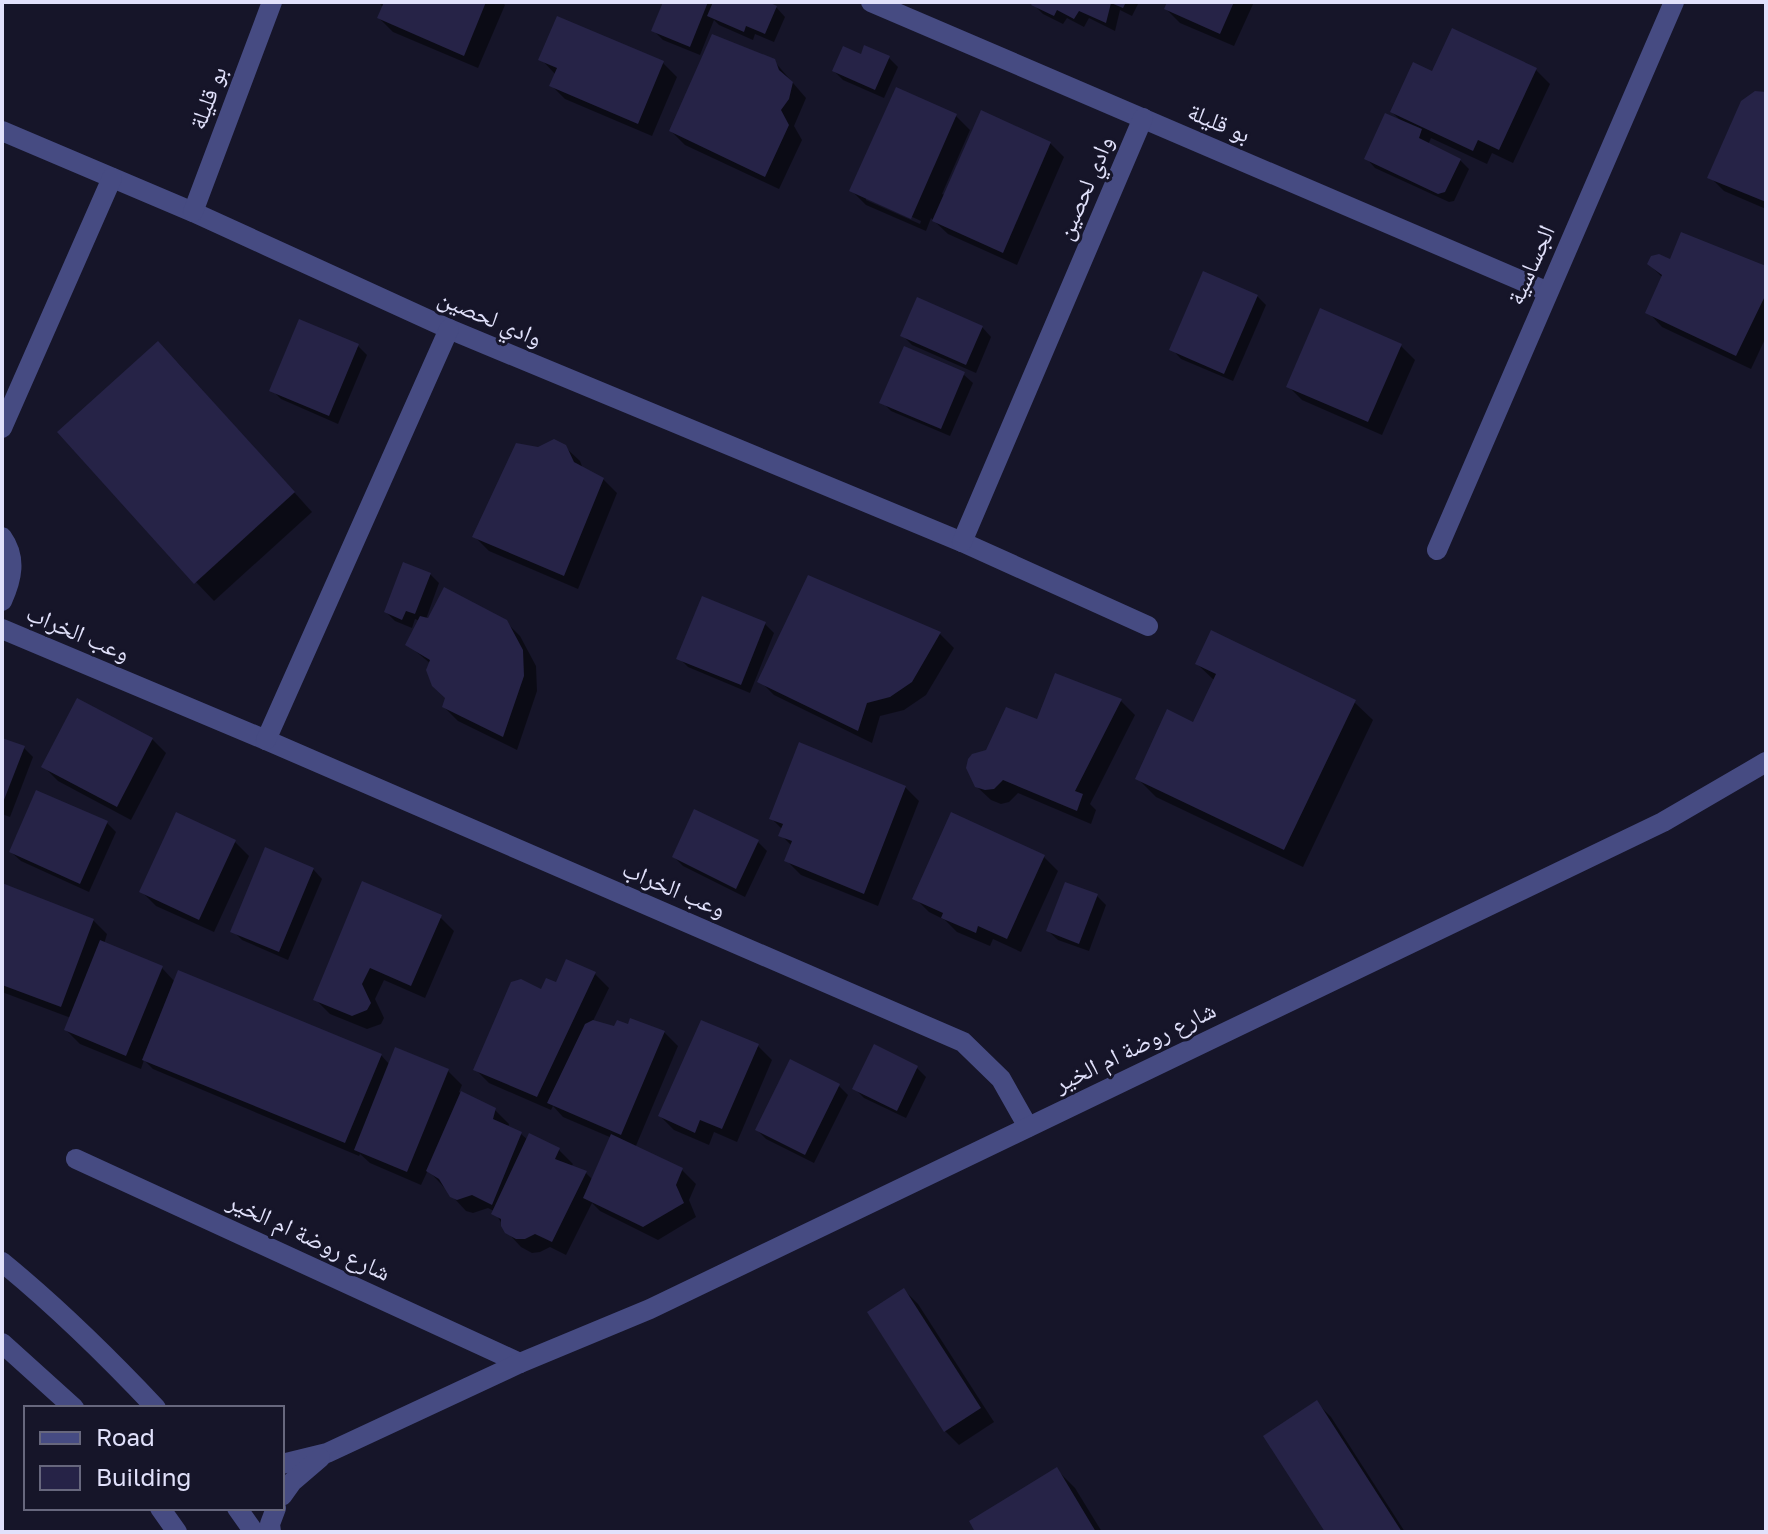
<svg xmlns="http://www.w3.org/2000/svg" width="1768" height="1534" font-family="'Golos Text','Noto Naskh Arabic',sans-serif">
  <rect width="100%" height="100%" fill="#161529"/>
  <g fill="#0007" fill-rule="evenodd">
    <polygon points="378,2 502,2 505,5 478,68 393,32 379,18 384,8"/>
    <polygon points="665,2 763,2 776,7 785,17 774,42 755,34 753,40 719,25 714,20 700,55 663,40 654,31"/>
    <polygon points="1035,2 1139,2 1132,16 1120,10 1115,31 1089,18 1084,27 1067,18 1063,24 1043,14 1034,5"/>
    <polygon points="1169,2 1254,2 1234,46 1180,23 1166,9"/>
    <polygon points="889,58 898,67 884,98 843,80 834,71"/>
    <polygon points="541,59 663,63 677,77 652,136 565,99 551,85 556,75"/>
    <polygon points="774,61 806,98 794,126 802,140 779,189 685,145 671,131"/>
    <polygon points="1536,70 1550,84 1513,163 1492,153 1487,164 1431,138 1428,145 1460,160 1469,169 1454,201 1449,202 1375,168 1366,158 1403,123 1392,112"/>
    <polygon points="1766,94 1766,209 1724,191 1710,177"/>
    <path d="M956 116 970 130 942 194 945 195 1050 143 1064 157 1017 265 948 234 931 218 926 231 866 205 852 191ZM866 196 921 221 920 224 866 200Z"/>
    <polygon points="1671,261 1766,268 1766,337 1751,369 1662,327 1648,312 1663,278 1649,264"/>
    <polygon points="1257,296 1266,305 1233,381 1181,359 1172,349"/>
    <polygon points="982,327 991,337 976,373 912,345 903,336"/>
    <polygon points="358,346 367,355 338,424 281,399 272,390"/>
    <polygon points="1401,346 1415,360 1382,435 1302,400 1288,386"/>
    <polygon points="177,362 312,512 214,601 196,582"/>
    <polygon points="963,374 973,383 950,436 891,411 882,402"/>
    <polygon points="565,447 580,461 583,469 603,479 617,493 578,589 489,551 475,537 538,449"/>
    <polygon points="430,574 439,583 426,619 506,622 520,636 536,666 537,691 517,750 458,721 444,707 447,699 431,664 408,645 420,621 415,619 412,628 395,621 386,612"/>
    <polygon points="809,578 940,634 954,648 926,695 904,710 880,716 872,743 774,695 760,681"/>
    <polygon points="765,624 774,633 750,693 688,667 679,658"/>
    <polygon points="1197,664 1354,702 1373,720 1303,867 1156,797 1137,778 1194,725 1215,681"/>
    <polygon points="1056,676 1121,701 1135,715 1090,804 1096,810 1091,824 1018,793 1009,802 1001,804 991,800 976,786 988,751 1038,722"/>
    <polygon points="152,739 166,753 131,820 58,781 44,767"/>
    <polygon points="2,740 24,748 33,757 10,817 2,814"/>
    <polygon points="905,787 919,801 878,906 801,875 787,861 792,846 781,835 783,830 771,818"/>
    <polygon points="107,823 116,832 89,892 21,861 11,852"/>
    <polygon points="235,842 249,856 214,932 156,906 142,892"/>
    <polygon points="758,842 767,851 745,897 683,866 674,857"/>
    <polygon points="1044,857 1058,871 1021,952 993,939 990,946 957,932 945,920 929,912 915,898"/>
    <polygon points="313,869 322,879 288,960 242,940 233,931"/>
    <polygon points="2,885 93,920 107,934 104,944 162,968 175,982 381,1055 390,1065 448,1071 462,1085 459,1092 495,1110 509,1124 508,1128 521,1134 528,1140 559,1150 573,1164 571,1167 586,1173 593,1180 612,1138 563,1117 553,1106 551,1110 489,1083 475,1069 542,992 557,985 567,961 595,974 609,988 592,1023 616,1029 664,1032 678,1046 635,1148 682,1170 696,1184 689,1200 696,1217 658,1240 600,1211 592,1203 566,1255 550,1247 540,1252 532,1253 521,1247 507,1232 494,1211 488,1208 473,1213 466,1211 428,1170 421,1185 370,1163 360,1154 359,1156 153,1069 144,1060 141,1069 80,1044 66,1030 71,1018 2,992"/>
    <polygon points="1097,896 1106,905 1089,951 1058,940 1048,931"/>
    <polygon points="440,917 454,931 425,998 384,980 375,999 384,1018 381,1024 367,1029 330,1014 316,1000"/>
    <polygon points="758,1046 772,1060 737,1142 714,1132 709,1145 674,1130 660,1116"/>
    <polygon points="917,1068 926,1077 906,1118 864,1098 855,1089"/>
    <polygon points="839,1086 848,1095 814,1163 766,1139 757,1130"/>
    <polygon points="904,1290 918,1304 994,1422 959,1445 945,1431"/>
    <polygon points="1317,1403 1331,1417 1405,1532 1327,1532"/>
    <polygon points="1057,1470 1075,1488 1102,1532 978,1532"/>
  </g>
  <g fill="#262347">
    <polygon points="384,2 486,2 464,56 377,18"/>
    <polygon points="663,2 708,2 690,47 651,31"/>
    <polygon points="713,2 768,2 777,6 765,34 746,26 744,32 707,16"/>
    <polygon points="1033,2 1126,2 1123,8 1111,3 1106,23 1079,11 1074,19 1057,10 1054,16 1031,5"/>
    <polygon points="1167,2 1234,2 1220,34 1164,9"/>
    <polygon points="557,16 664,61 638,124 549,86 557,68 538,60"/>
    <polygon points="1452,28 1537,68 1499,150 1478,140 1473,151 1390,112 1413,62 1432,71"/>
    <polygon points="712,34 775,59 779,70 793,82 789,99 781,110 789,125 765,177 669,131"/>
    <polygon points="864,45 890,56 875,90 832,71 843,46 861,54"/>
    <polygon points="896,87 957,114 911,219 849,191"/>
    <polygon points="1755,91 1766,92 1766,202 1707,178 1741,101"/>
    <polygon points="981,110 1051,142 1003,253 932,221"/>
    <polygon points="1385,113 1422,129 1419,138 1461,159 1445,192 1438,194 1364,159"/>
    <polygon points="1681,232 1766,266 1766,294 1736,356 1645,313 1662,275 1647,264 1651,256 1659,254 1670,259"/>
    <polygon points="1203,271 1258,295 1224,374 1169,350"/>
    <polygon points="917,297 983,326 966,365 900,336"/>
    <polygon points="1320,308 1402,344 1368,422 1286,387"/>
    <polygon points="299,319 359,344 329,416 269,391"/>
    <polygon points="158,341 295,492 194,584 57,432"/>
    <polygon points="904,346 965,372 941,429 879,403"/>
    <polygon points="554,439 566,445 574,462 604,478 564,576 472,537 516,443 538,447"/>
    <polygon points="403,562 431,573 415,614 406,611 402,620 384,612"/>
    <polygon points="808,575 941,632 912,682 890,697 867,703 858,731 757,682"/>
    <polygon points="444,587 507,620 523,650 524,676 503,737 442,707 445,698 432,686 426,670 430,660 405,645 420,616 428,618"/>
    <polygon points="702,596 766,622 741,685 676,659"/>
    <polygon points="1211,630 1356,700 1284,850 1135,779 1167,709 1193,722 1216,674 1195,664"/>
    <polygon points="1055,673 1122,699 1075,791 1083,794 1077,811 1003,780 994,789 985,790 975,787 966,768 968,759 972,754 986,750 1006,707 1037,719"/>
    <polygon points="77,698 153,738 117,807 41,767"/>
    <polygon points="2,738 25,746 2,805"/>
    <polygon points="799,742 906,786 864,894 784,861 792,841 778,836 783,824 769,819"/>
    <polygon points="36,790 108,821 80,884 9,852"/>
    <polygon points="694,809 759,840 736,889 672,857"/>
    <polygon points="176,812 236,840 199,920 139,892"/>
    <polygon points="951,812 1045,855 1007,939 978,926 976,933 941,918 943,913 912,899"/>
    <polygon points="265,847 314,868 279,952 230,932"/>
    <polygon points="362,881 442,915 411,986 370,968 362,984 371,1003 367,1010 352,1016 313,1000"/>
    <polygon points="1065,882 1098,894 1079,944 1046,931"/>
    <polygon points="2,883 94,919 61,1007 2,985"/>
    <polygon points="100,940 163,966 126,1056 64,1030"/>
    <polygon points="566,959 596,972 537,1097 473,1070 511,982 521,979 541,989 546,978 556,982"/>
    <polygon points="178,970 382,1054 345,1143 142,1060"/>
    <polygon points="630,1018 665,1031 621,1135 547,1103 585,1024 593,1020 614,1026 617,1020 628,1024"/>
    <polygon points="701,1020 759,1044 722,1129 700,1120 695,1133 658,1116"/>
    <polygon points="874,1044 918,1066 897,1111 852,1089"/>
    <polygon points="395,1047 449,1069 407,1172 354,1150"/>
    <polygon points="790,1059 840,1084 805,1155 755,1130"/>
    <polygon points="461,1091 496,1108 493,1119 522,1132 492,1205 472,1195 457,1200 450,1197 439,1179 426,1171"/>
    <polygon points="529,1133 560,1148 555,1159 587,1171 552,1242 535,1234 525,1239 516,1239 505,1233 501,1226 501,1219 491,1214"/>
    <polygon points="611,1134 683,1168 676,1185 684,1203 643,1227 583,1198"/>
    <polygon points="904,1288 981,1408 944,1432 867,1312"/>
    <polygon points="1317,1400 1402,1532 1325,1532 1263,1436"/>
    <polygon points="1057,1467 1096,1532 975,1532 969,1521"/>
  </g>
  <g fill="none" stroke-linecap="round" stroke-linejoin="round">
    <g stroke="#464b82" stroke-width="20">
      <polyline points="871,2 1548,292"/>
      <polyline points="2,131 193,212 449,329 962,542 1148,626"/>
      <polyline points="193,212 272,2"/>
      <polyline points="2,428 112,178"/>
      <path d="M2 537C17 558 12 579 2 601"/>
      <polyline points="962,542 1143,118"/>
      <polyline points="1437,550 1674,2"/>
      <polyline points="2,629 266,740 963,1042 1001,1079 1028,1127"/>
      <polyline points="266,740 449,329"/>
      <polyline points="76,1159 520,1363"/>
      <path d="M2 1262C57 1307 107 1356 156 1408"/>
      <polyline points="2,1343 74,1408"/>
      <polyline points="282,1464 327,1453 520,1363 650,1309 1663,822 1766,762"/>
      <polyline points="282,1496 292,1482 320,1458"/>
      <polyline points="160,1508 177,1532"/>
      <polyline points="237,1508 254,1532"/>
      <polyline points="271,1532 270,1524 276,1508"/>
    </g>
  </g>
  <g text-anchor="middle" stroke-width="6" stroke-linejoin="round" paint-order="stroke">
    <g font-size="24" fill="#e1e1fb" stroke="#161529">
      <text transform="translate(208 98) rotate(-69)" y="8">بو قليلة</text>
      <text transform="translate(1219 123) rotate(23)" y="8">بو قليلة</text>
      <text transform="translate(1085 188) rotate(-67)" y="8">وادي لحصين</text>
      <text transform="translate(1531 265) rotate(-66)" y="8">الجساسية</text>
      <text transform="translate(490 318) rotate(23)" y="8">وادي لحصين</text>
      <text transform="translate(78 633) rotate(23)" y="8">وعب الخراب</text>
      <text transform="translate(674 889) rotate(23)" y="8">وعب الخراب</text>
      <text transform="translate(1135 1047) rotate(-26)" y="8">شارع روضة ام الخير</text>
      <text transform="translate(309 1237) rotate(25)" y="8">شارع روضة ام الخير</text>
    </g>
  </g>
  <rect width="1768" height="1534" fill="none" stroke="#e1e1fb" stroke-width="8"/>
  <rect x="24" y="1406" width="260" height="104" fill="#161529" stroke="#67677d" stroke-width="2"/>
  <rect x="40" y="1432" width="40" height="12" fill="#464b82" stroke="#67677d" stroke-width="2"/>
  <text x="96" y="1446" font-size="24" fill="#e1e1fb">Road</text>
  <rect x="40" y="1466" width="40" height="24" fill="#262347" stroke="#67677d" stroke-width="2"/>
  <text x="96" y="1486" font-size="24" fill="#e1e1fb">Building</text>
</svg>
